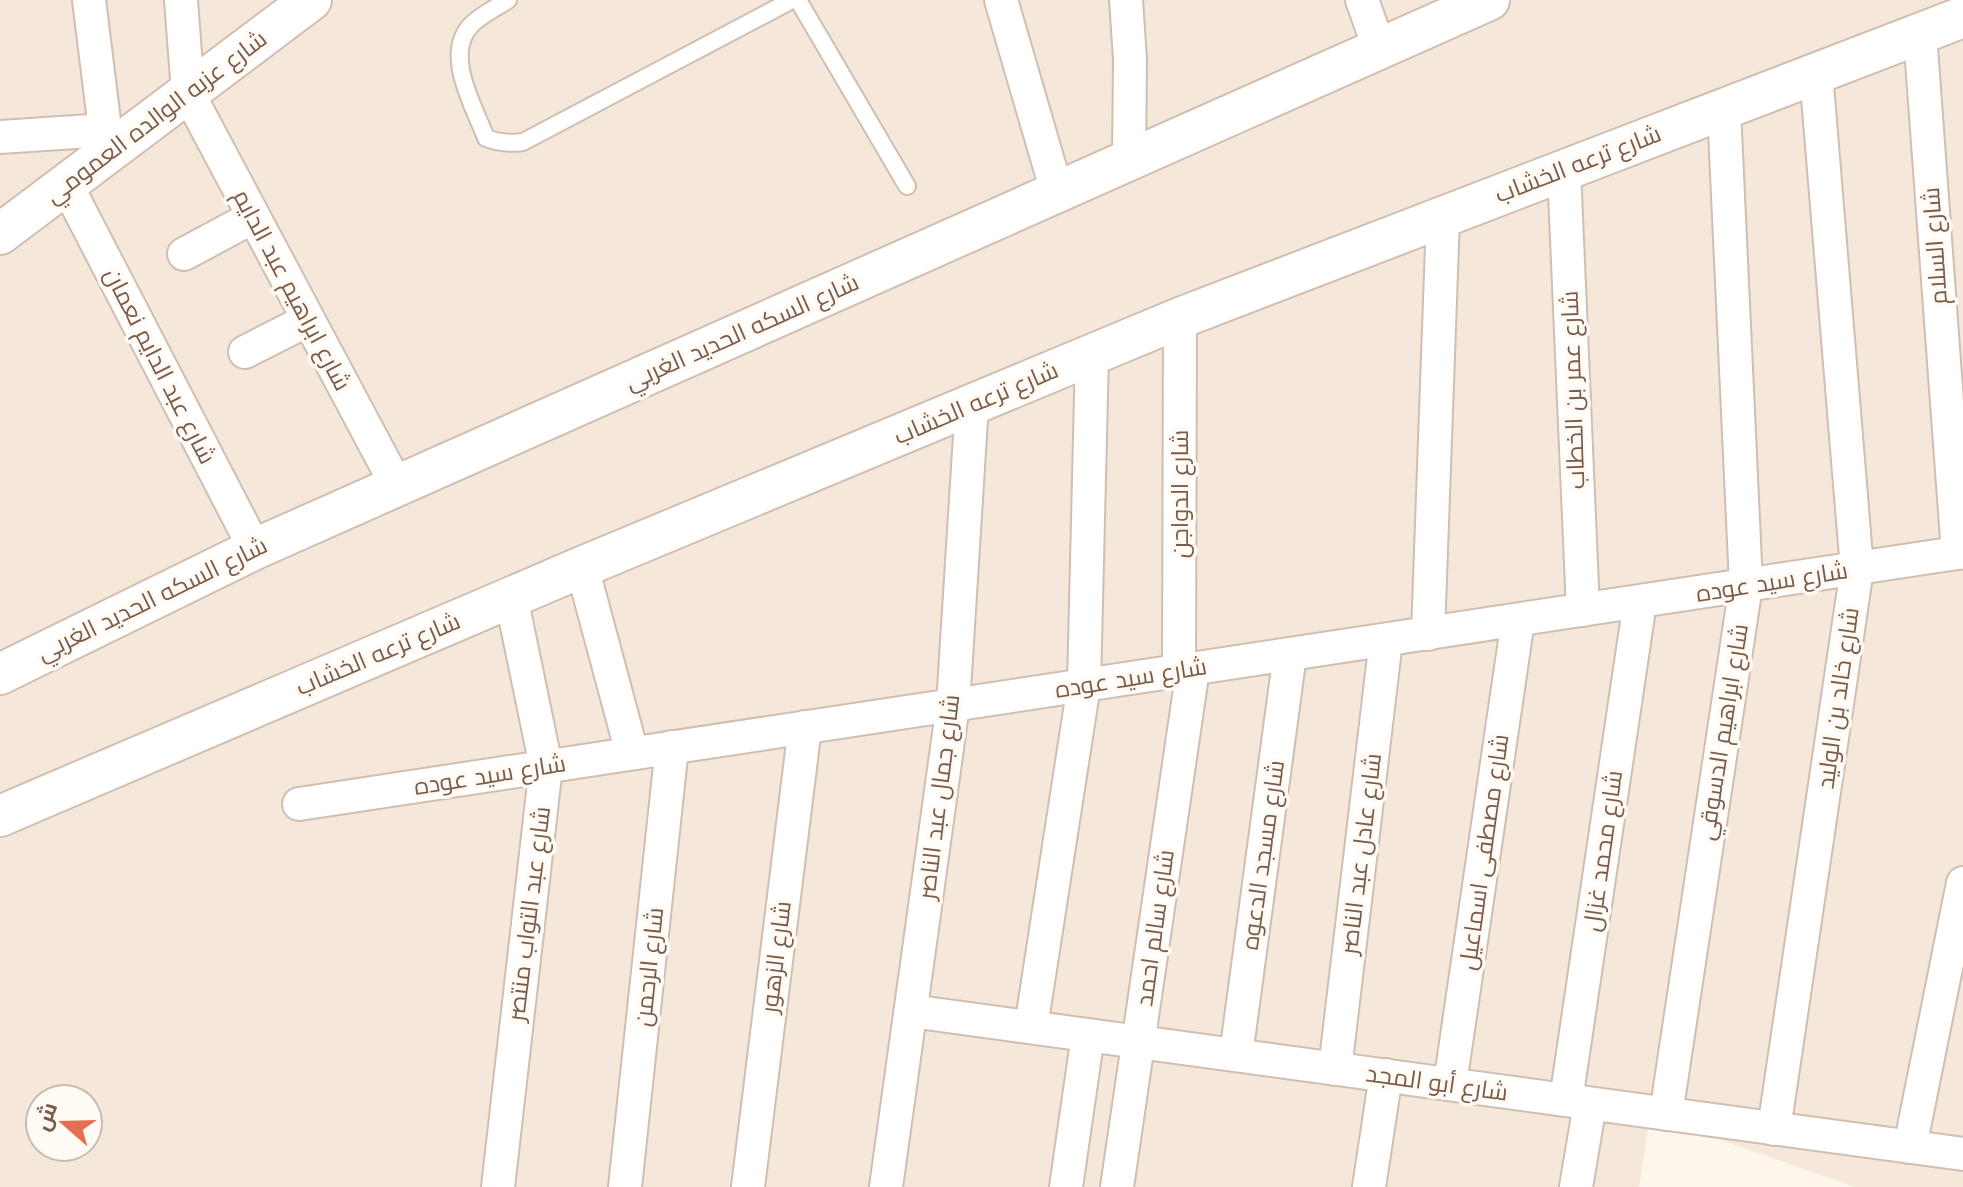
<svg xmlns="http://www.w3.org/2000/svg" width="1963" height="1187" font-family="Arial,Cairo,sans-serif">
  <rect width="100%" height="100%" fill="#fdf6ec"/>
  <path fill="#f5e8da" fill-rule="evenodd" d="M0 0H1963V1187H1855L1650 1115 1639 1187H0ZM40 1099H88V1147H40Z"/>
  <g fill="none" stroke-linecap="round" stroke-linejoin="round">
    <g stroke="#d1beb0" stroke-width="20">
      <g id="service">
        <path d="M508 0C496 8 481 15 471 25 443 55 474 106 486 138 499 143 509 144 523 142L792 0"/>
        <polyline points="798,0 907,186"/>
      </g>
    </g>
    <g stroke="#d1beb0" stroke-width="36">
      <g id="minor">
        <polyline points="89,0 108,153"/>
        <polyline points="181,0 188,93 397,486"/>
        <polyline points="1001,0 1057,192"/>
        <polyline points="1126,0 1130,59 1129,159"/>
        <polyline points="1362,0 1380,50"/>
        <polyline points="1920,34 1958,553"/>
        <polyline points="0,137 105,130"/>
        <polyline points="1564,170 1583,610"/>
        <polyline points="66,184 255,549"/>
        <polyline points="184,254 253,217"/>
        <polyline points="245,352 308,320"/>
        <polyline points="582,567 632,753"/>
        <polyline points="1428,634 1443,217"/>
        <polyline points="1179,671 1180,318"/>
        <polyline points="299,804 1963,552"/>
        <polyline points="911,1011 1963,1154"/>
        <polyline points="1031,1027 1084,685 1092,354"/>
        <polyline points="1236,1055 1290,654"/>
        <polyline points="1335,1069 1386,640"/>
        <polyline points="1450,1084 1518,620"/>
        <polyline points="1566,1100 1640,602"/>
        <polyline points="1666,1114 1746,585 1724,109"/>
        <polyline points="1774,1129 1857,569 1816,73"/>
        <polyline points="1910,1147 1963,883"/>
        <polyline points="498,1187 546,766 511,597"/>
        <polyline points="625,1187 672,747"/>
        <polyline points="748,1187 805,727"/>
        <polyline points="886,1187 953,705 972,404"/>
        <polyline points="1066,1187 1088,1035"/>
        <polyline points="1117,1187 1193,669"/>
        <polyline points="1369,1187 1386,1075"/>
        <polyline points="1576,1187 1590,1104"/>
      </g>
    </g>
    <g stroke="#d1beb0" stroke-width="44">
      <g id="tertiary">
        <polyline points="0,234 311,0"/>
        <polyline points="0,674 255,549 1489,0"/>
        <polyline points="0,816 582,567 1180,318 1963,17"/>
      </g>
    </g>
    <use href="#service" stroke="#fff" stroke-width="16"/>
    <use href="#minor" stroke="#fff" stroke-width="32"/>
    <use href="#tertiary" stroke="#fff" stroke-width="40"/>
  </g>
  <g text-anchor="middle" stroke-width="7" stroke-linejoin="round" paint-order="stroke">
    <g font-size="24" fill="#7a5c4d" stroke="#fffaf3">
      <text transform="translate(156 117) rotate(-37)" y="8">شارع عزبه الوالده العمومي</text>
      <text transform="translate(1578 164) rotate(-21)" y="8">شارع ترعه الخشاب</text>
      <text transform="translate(1935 246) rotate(-94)" y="8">شارع السلام</text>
      <text transform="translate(292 290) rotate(62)" y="8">شارع ابراهيم عبد الدايم</text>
      <text transform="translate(742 332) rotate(-24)" y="8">شارع السكه الحديد الغربي</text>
      <text transform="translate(160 366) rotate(63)" y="8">شارع عبد الدايم نعمان</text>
      <text transform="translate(1573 390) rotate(-92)" y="8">شارع عمر بن الخطاب</text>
      <text transform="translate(976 403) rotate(-23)" y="8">شارع ترعه الخشاب</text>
      <text transform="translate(1180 494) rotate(-90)" y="8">شارع الدواجن</text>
      <text transform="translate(1772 582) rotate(-9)" y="8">شارع سيد عوده</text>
      <text transform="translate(152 599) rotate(-26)" y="8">شارع السكه الحديد الغربي</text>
      <text transform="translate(378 654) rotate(-23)" y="8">شارع ترعه الخشاب</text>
      <text transform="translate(1131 678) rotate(-9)" y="8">شارع سيد عوده</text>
      <text transform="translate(1838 698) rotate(-82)" y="8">شارع خالد بن الوليد</text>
      <text transform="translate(1723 732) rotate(-81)" y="8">شارع ابراهيم الدسوقي</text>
      <text transform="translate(490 775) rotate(-9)" y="8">شارع سيد عوده</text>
      <text transform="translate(939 797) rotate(-83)" y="8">شارع جمال عبد الناصر</text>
      <text transform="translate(1603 851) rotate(-82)" y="8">شارع محمد غزال</text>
      <text transform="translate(1484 852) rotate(-82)" y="8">شارع مصطفى اسماعيل</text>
      <text transform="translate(1361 854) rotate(-83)" y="8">شارع عادل عبد الناصر</text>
      <text transform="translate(1263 855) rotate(-82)" y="8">شارع مسجد الدعوه</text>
      <text transform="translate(529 914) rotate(-83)" y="8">شارع عبد التواب منتصر</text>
      <text transform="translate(1155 928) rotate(-82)" y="8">شارع سالم احمد</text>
      <text transform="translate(776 957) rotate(-83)" y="8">شارع الزهور</text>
      <text transform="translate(649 967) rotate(-84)" y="8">شارع الرحمن</text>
      <text transform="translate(1437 1083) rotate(8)" y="8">شارع أبو المجد</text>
    </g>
  </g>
  <g transform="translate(64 1123) rotate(290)"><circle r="38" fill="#fffaf3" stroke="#cabbb1" stroke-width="2"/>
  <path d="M0-6L14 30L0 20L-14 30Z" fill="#e76f51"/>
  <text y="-12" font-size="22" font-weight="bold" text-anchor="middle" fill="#7a5c4d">ش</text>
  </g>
</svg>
